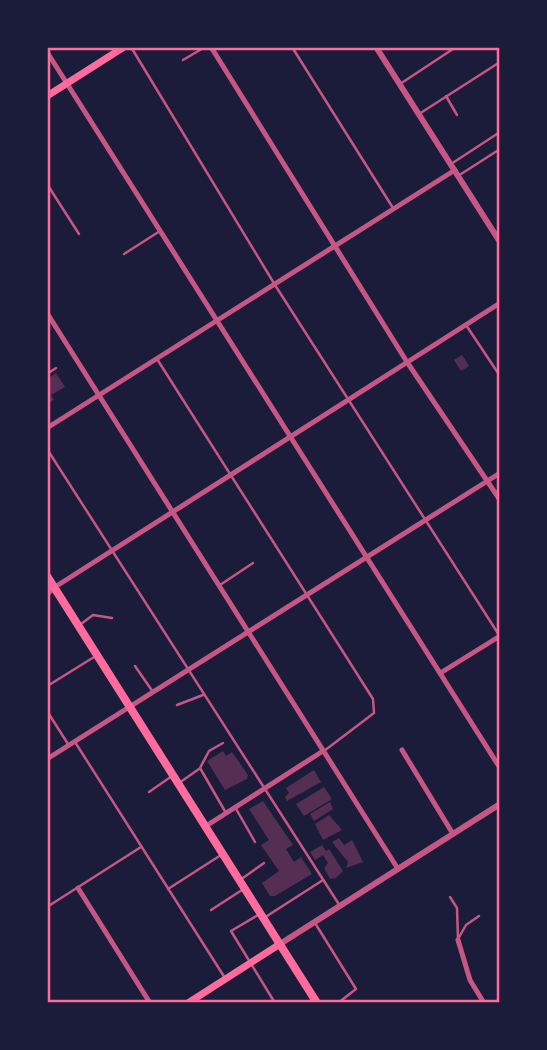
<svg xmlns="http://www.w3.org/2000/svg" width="547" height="1050" font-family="'DejaVu Sans',sans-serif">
  <rect width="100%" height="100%" fill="#1b1b3a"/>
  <g fill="#542f53">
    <polygon points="462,355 469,366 461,371 454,360"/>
    <polygon points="56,373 65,387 51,395 54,400 47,404 47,379"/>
    <polygon points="223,751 226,756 232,752 248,775 247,779 225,790 207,761"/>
    <polygon points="314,770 321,782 287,801 285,797 289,793 286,788"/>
    <polygon points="324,787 332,799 304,816 296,804"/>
    <polygon points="263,801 293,845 286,849 294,862 301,857 312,874 275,896 270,896 262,883 279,871 261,845 269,840 249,809"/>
    <polygon points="330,802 333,809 314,821 310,814"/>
    <polygon points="329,815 342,830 323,840 315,824"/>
    <polygon points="339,838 344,845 352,840 363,862 346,868 348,862 332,842"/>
    <polygon points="322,845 326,851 329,849 343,871 336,878 330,879 324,868 328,863 323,855 315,860 310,852"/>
  </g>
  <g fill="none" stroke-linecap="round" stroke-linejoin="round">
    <g stroke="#c65784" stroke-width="2.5">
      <polyline points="131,47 275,285 499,635"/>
      <polyline points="292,47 393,208"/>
      <polyline points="183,60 205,47"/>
      <polyline points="400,84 456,47"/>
      <polyline points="446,96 457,115"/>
      <polyline points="419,114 500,62"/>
      <polyline points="451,164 500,132"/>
      <polyline points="458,176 500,149"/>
      <polyline points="47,184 79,234"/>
      <polyline points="124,254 160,231"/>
      <polyline points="466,325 500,376"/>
      <polyline points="157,359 373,699 374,713 324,751"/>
      <polyline points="47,374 56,368"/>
      <polyline points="47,449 340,906"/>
      <polyline points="220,585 253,563"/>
      <polyline points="81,624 93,615 112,618"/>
      <polyline points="135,666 153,692"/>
      <polyline points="47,683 49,685 94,657"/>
      <polyline points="177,705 203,695"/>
      <polyline points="47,711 68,744"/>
      <polyline points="75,742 225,978"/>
      <polyline points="223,743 209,751 200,768 226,813"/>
      <polyline points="179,783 199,769"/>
      <polyline points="149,792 172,776"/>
      <polyline points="235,807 255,842"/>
      <polyline points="240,880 264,863"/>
      <polyline points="168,889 221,855"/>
      <polyline points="450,897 457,908 458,940"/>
      <polyline points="47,907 141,847"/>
      <polyline points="211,910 242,890"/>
      <polyline points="258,915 231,931 275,1003"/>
      <polyline points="267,916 323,880"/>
      <polyline points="315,923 356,989 338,1003"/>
      <polyline points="458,939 466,925 479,916"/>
    </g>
    <g stroke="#c65784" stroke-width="5">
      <polyline points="211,47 407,362 500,500"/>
      <polyline points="47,52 500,768"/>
      <polyline points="47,313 398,869"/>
      <polyline points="47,428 455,170"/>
      <polyline points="47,594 55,587 500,303"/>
      <polyline points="442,672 500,636"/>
      <polyline points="402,750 453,834"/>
      <polyline points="47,759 500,473"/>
      <polyline points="206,826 323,751"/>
      <polyline points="78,888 150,1003"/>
      <polyline points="458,940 470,980 484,1003"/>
    </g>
    <g stroke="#c65784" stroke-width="6">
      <polyline points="376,47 500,242"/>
      <polyline points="280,944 500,804"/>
    </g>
    <g stroke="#ff6b9d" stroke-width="7">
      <polyline points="47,96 124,47"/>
      <polyline points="188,1003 280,944"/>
    </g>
    <polyline stroke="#ff6b9d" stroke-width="8" points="47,576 317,1003"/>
  </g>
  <rect width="547" height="1050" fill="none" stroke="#1b1b3a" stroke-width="98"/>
  <rect x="49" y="49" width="449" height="952" fill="none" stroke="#ff6b9d" stroke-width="2.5"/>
</svg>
